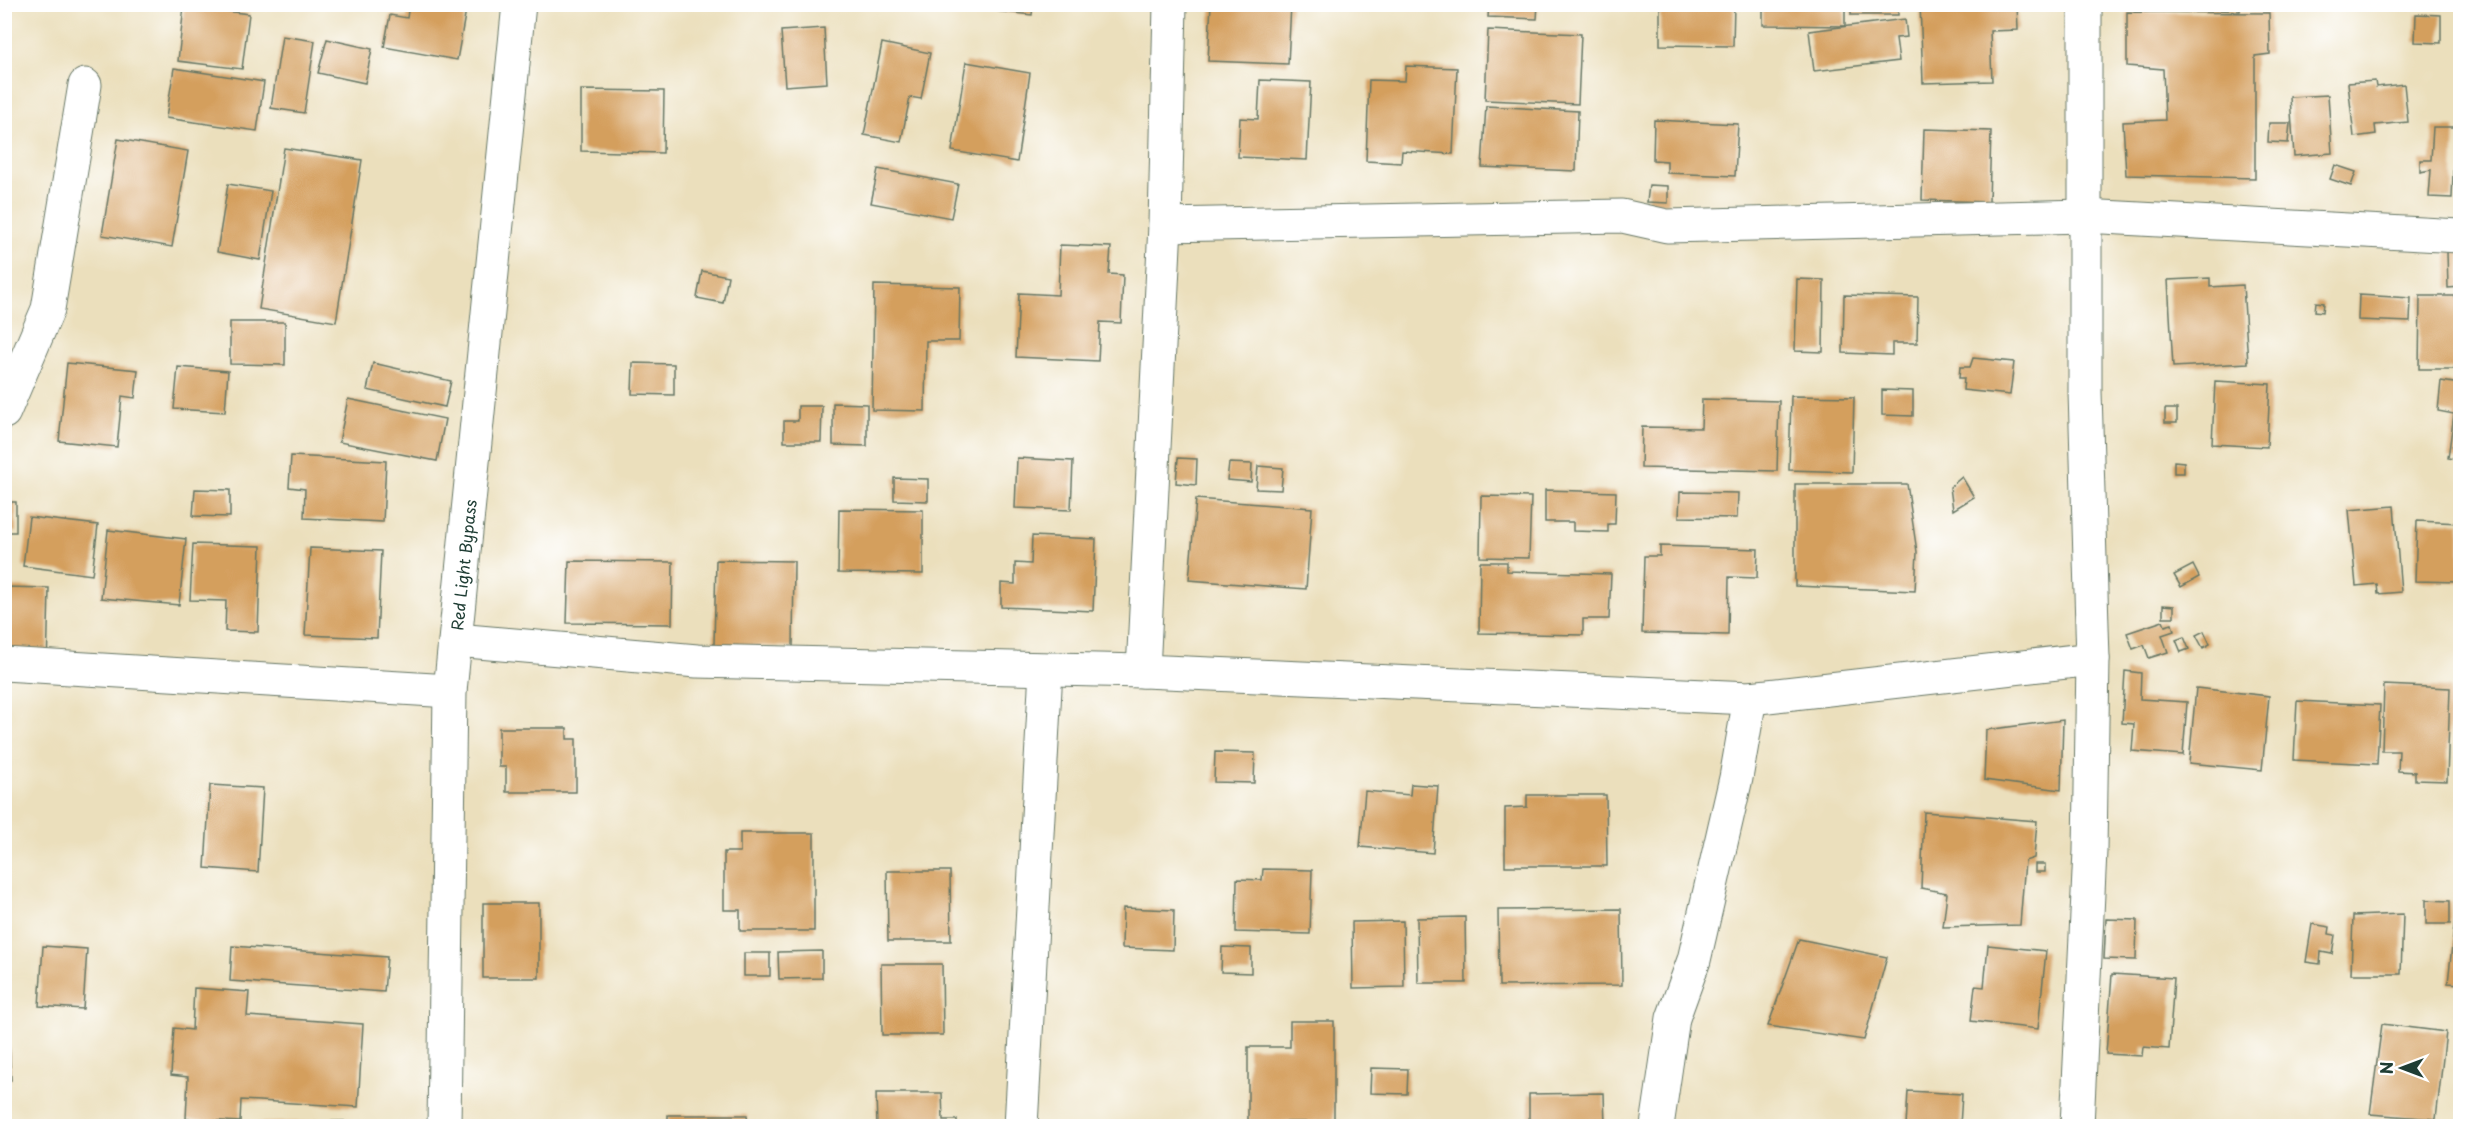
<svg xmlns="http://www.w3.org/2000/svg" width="2465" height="1131" font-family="'Playpen Sans',sans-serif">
  <rect width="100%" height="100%" fill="#fff"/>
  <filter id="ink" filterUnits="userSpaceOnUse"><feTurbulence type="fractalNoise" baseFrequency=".0167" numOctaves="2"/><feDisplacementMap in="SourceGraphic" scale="12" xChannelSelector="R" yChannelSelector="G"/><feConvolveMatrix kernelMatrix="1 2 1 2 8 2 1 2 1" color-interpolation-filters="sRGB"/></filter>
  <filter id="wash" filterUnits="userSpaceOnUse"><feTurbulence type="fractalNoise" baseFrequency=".008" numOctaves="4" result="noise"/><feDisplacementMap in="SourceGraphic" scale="24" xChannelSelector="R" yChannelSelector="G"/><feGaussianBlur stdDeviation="1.35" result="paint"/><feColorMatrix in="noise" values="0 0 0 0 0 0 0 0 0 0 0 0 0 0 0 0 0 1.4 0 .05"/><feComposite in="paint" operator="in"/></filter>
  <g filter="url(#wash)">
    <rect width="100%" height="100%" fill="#ebdfbc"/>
    <g id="blocks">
      <g fill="#d49f5d">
        <polygon points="409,4 467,4 457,60 384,47 390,15 407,18"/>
        <polygon points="930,4 1033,4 1032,15"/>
        <polygon points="1211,4 1291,4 1288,64 1208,61"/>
        <polygon points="1489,4 1538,4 1537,19 1488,17"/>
        <polygon points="1660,4 1734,4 1733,46 1660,45"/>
        <rect x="1851" y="4" width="47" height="11"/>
        <polygon points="1920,4 2017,4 2018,30 1990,31 1992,81 1923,83"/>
        <polygon points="2178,4 2241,4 2240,11 2178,8"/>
        <polygon points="1763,5 1845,5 1845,26 1763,25"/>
        <polygon points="184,6 249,14 242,69 178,61"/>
        <polygon points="2127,12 2269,13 2270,54 2255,56 2255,178 2126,175 2123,122 2165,120 2163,69 2127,66"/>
        <polygon points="2416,14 2441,15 2441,43 2415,42"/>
        <polygon points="1905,19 1907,37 1896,38 1899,61 1814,71 1809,31"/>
        <polygon points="824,28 827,83 785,86 781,31"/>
        <polygon points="1488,30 1581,34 1578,104 1485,100"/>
        <polygon points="282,36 315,41 304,113 271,108"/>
        <polygon points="327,39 372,49 365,83 318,73"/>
        <polygon points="882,43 930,53 921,99 910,97 901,142 864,135"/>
        <polygon points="966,62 1030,73 1017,162 952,151"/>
        <polygon points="1406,66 1457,68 1453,154 1402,151 1401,163 1366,161 1369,80 1405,81"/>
        <polygon points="174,68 264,82 257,131 166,118"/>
        <polygon points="1260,80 1311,82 1307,160 1238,157 1240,118 1258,119"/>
        <polygon points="2375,81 2376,87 2404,84 2408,122 2375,125 2376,134 2354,137 2348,83"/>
        <polygon points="581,90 664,91 663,153 581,151"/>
        <polygon points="2328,95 2332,153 2294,156 2290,97"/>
        <polygon points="1486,106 1578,111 1576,171 1482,167"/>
        <polygon points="1654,120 1738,124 1735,176 1667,173 1667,161 1653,160"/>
        <polygon points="2269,123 2290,123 2288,143 2268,142"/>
        <polygon points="2433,127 2455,127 2452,198 2429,197 2431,170 2420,172 2420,160 2431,160"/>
        <polygon points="1924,129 1991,131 1989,202 1922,200"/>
        <polygon points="118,139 188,151 172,247 102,235"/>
        <polygon points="284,148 362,160 336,322 259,309"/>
        <polygon points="2335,165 2356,172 2351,186 2330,179"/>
        <polygon points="878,169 958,184 951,218 871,203"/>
        <polygon points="228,184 271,191 260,260 217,252"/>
        <polygon points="1649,185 1668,186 1668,203 1647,202"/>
        <polygon points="1060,245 1111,247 1109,274 1123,275 1121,323 1100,322 1098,361 1016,357 1019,293 1058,295"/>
        <polygon points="2460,251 2460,287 2448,288 2447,252"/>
        <polygon points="702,271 728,276 723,303 697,298"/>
        <polygon points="2210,278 2210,287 2243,285 2248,363 2173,367 2168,280"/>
        <polygon points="1797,279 1824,280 1823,352 1795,351"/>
        <polygon points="874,285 960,287 959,341 926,341 925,411 872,410"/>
        <polygon points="1844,295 1918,297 1917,343 1892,343 1892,355 1843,353"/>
        <polygon points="2359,295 2411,298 2410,322 2358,320"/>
        <polygon points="2420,296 2460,296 2460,369 2419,369"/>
        <polygon points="2316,302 2324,303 2323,312 2315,311"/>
        <polygon points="230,322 285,322 285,365 230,364"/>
        <polygon points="1973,358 2014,362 2010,395 1963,390 1964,378 1959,378 1960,367 1970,367"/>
        <polygon points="67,363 138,370 135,398 122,396 117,447 59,441"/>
        <polygon points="373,363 451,381 445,407 367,390"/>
        <polygon points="633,363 674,364 674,395 632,394"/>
        <polygon points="178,367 228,371 225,412 174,409"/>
        <polygon points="2215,381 2270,384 2267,447 2212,444"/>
        <polygon points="2441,381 2460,384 2460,460 2448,458 2454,414 2438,411"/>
        <polygon points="1882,390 1913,391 1913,416 1882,415"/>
        <polygon points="1791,396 1854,397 1852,472 1789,470"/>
        <polygon points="348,399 445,419 437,461 339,442"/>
        <polygon points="1702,399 1779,401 1777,471 1641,468 1642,427 1701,428"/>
        <polygon points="833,403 867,404 867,446 833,445"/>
        <polygon points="798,406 822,406 821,442 784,442 784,421 798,421"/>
        <rect x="2165" y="409" width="12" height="14"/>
        <polygon points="291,456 386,461 383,522 304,518 305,489 289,487"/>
        <polygon points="1017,458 1073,461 1071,510 1015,508"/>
        <polygon points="1178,458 1197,459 1196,485 1176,483"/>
        <polygon points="2174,461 2184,462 2184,473 2174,473"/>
        <polygon points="1229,463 1252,464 1251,482 1227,480"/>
        <polygon points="1258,466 1283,468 1281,490 1256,489"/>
        <polygon points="1962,477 1974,497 1953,510 1950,487"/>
        <polygon points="894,478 928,479 928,501 894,500"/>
        <polygon points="1795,484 1907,484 1917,552 1915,591 1795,586"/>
        <polygon points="195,489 230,490 230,517 193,516"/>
        <polygon points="1545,490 1616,492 1615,524 1608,524 1608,532 1573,531 1573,522 1545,522"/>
        <polygon points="1680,492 1738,493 1737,518 1679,517"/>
        <polygon points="1481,496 1531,497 1529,558 1480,557"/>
        <polygon points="1196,499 1312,508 1306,589 1189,580"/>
        <rect x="4" y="502" width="12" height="30"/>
        <polygon points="2394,506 2401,592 2378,594 2377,584 2356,586 2349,510"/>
        <polygon points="839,509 923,510 923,574 838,573"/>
        <polygon points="29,517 98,525 92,575 23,566"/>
        <polygon points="2417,521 2460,523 2460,582 2415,581"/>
        <polygon points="108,530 186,539 179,605 101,598"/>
        <polygon points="1032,536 1096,539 1093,611 1001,607 1001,583 1015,584 1015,563 1031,564"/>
        <polygon points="193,544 261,546 258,632 225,631 226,601 190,600"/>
        <polygon points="1660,546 1758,549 1757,578 1729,577 1728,635 1642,633 1644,556 1660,556"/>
        <polygon points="310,548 381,551 377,638 305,635"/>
        <polygon points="716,560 794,561 793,647 714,645"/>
        <polygon points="569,561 673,562 672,624 567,623"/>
        <polygon points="1480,562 1507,562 1507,571 1611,574 1609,619 1583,619 1583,635 1479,633"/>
        <polygon points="2193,565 2199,577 2181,587 2174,575"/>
        <polygon points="4,587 49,588 47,671 4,671"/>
        <polygon points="2163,605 2174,606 2174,617 2163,617"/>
        <polygon points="2163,621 2165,626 2172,624 2174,631 2162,635 2168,652 2149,658 2144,645 2133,649 2127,633"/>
        <polygon points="2204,631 2210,644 2203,648 2196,635"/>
        <polygon points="2184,637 2189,649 2181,652 2176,640"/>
        <polygon points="2125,671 2141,673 2140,699 2187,702 2183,755 2132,751 2134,724 2122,723"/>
        <polygon points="2384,685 2450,688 2447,781 2415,780 2415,772 2398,771 2399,751 2382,751"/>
        <polygon points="2196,688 2269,696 2262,770 2189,763"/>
        <polygon points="2459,691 2460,691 2460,721 2457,721"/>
        <polygon points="2297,701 2380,705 2377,764 2294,760"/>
        <polygon points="2063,720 2061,790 1984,780 1986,730"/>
        <polygon points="499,728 567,728 567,739 576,739 576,792 506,792 506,767 499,767"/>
        <polygon points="1215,752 1255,753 1254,783 1214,782"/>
        <polygon points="1411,784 1438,786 1433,853 1360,847 1365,791 1410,795"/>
        <polygon points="210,785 263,788 258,872 205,868"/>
        <polygon points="1527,795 1606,795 1607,866 1505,866 1505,808 1527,807"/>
        <polygon points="1924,812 2037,821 2034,858 2025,861 2020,925 1943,927 1947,893 1921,888"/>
        <polygon points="740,833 814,833 814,931 740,931 740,910 724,910 724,852 740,852"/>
        <rect x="2035" y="864" width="10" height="8"/>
        <polygon points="1263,869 1312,870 1310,934 1236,932 1237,879 1262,880"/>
        <polygon points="887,871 950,871 951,941 888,941"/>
        <polygon points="2426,900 2450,901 2450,924 2426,924"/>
        <rect x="483" y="903" width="56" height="75"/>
        <polygon points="1123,908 1174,910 1173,950 1122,948"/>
        <polygon points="1621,909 1622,985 1499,986 1498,910"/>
        <polygon points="2403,914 2401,974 2351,974 2353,916"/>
        <polygon points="1465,917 1466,983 1418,983 1417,918"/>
        <polygon points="2455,918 2460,918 2460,984 2448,983"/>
        <polygon points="2106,919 2137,920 2136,960 2104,959"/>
        <polygon points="1403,921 1404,987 1353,988 1352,922"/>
        <polygon points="2312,924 2330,927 2329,934 2335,935 2332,954 2321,952 2320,964 2306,962"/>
        <polygon points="1799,939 1887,957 1864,1040 1768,1026"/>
        <polygon points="1988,945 2046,951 2038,1029 1971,1021 1975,986 1984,987"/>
        <polygon points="43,946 87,949 83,1009 39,1006"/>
        <polygon points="232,946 387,957 384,992 230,981"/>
        <polygon points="1222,947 1251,948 1251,973 1221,972"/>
        <polygon points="822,951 822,978 779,979 778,952"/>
        <rect x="744" y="953" width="26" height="23"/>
        <polygon points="881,964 942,964 943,1035 882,1035"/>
        <polygon points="2112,974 2174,978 2169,1049 2143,1047 2142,1056 2106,1054"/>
        <polygon points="194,988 249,992 247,1016 363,1024 358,1107 241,1100 240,1122 186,1119 188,1077 171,1075 174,1028 192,1030"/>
        <polygon points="1290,1021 1334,1021 1334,1122 1248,1122 1248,1047 1290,1047"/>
        <polygon points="2382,1024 2446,1032 2436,1119 2370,1114"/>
        <polygon points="9,1042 11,1080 4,1080 4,1043"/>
        <polygon points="1371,1068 1408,1069 1407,1094 1370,1093"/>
        <polygon points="1908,1091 1962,1094 1960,1126 1906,1126"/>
        <polygon points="876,1093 942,1093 943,1120 957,1120 957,1126 877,1126"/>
        <polygon points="1604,1093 1605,1126 1529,1126 1529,1094"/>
        <polygon points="668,1115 747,1115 748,1126 668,1126"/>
        <polygon points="344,1121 344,1126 259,1126 259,1123"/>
      </g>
    </g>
  </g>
  <g filter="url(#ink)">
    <use href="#blocks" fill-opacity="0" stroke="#667664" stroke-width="1.5"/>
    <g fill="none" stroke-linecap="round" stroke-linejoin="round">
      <g stroke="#667664" stroke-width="35">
        <g id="minor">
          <polyline points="1165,225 1622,216 1667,226 2084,216 2460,236"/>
          <polyline points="4,412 48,309 85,85"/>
          <polyline points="456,640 697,661 1143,671 1750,698 2093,659"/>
          <polyline points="4,664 450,691"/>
          <polyline points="1143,671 1165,225 1170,4"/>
          <polyline points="444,1126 450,691 519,4"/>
          <polyline points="1021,1126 1046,670"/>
          <polyline points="1657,1126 1673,1018 1694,960 1736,778 1750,698"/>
          <polyline points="2077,1126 2090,851 2093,659 2085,392 2085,4"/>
        </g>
      </g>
      <use href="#minor" stroke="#fff" stroke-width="33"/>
    </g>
  </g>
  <g text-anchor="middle" stroke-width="4.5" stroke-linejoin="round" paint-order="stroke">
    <g font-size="16" fill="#1f3d34" stroke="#fff">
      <text transform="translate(464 565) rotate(-84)" y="6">Red Light Bypass</text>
    </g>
  </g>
  <rect width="2465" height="1131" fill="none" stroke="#fff" stroke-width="24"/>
  <g transform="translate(2402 1068) rotate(270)" stroke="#ffffff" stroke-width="4.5" paint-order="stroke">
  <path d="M0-4.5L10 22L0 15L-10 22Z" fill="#1f3d34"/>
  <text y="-9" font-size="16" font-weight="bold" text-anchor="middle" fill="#1f3d34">N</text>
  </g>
</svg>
